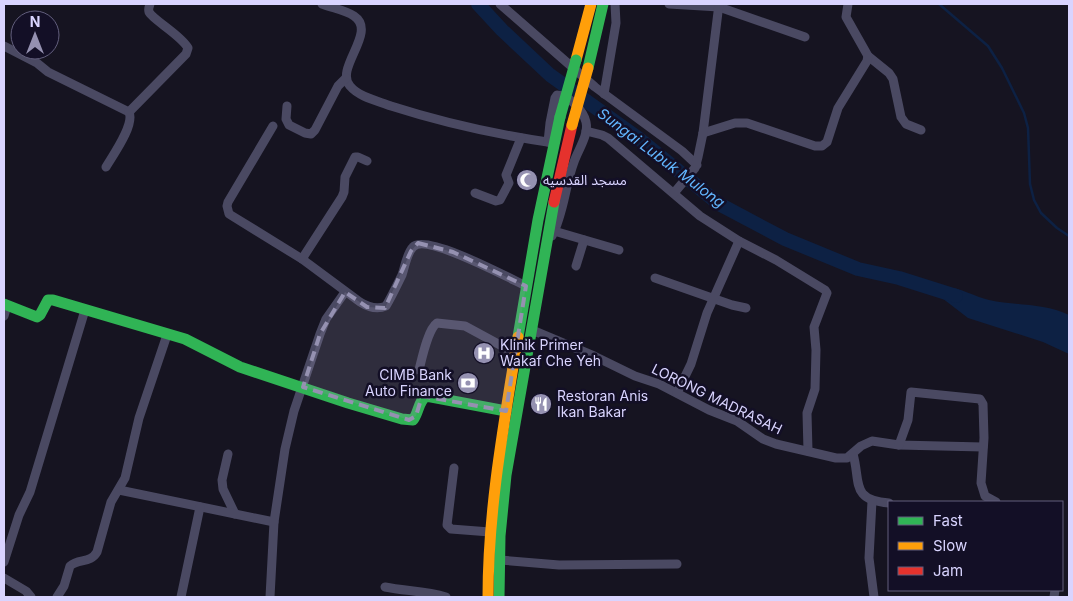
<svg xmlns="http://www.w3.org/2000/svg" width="1073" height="601" font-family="Inter,'Noto Sans Arabic',sans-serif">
  <rect width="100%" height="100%" fill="#161421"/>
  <path fill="#0d2144" d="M944 287C960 287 975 297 989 300 1017 306 1044 303 1069 315V354L1043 342 968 318 942 298 939 290Z"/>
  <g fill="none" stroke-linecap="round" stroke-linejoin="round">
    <polyline stroke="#0d2144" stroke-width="2.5" points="939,4 988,46 1002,68 1024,113 1028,128 1030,184 1034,200 1041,213 1057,228 1069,236"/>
    <polyline stroke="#0d2144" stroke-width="14" points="478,4 502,30 550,75 638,138 719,204 785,239 858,269 899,278 956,296"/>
    <g stroke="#4a4962" stroke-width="9">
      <path d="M322 4C332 8 345 10 354 16 378 32 334 68 350 86 359 97 378 101 391 106 444 123 499 135 554 143"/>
      <polyline points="500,4 595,87 682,151 697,165"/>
      <polyline points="669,4 719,7 805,37"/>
      <polyline points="848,4 846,17 868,56 889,73 893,79 901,117 906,124 921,130"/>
      <polyline points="4,46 37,63 48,72 129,112"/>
      <polyline points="604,94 616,23 615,4"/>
      <polyline points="287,106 286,119 289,125 305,133 311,134 315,130 338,86 346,78"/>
      <path d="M273 126 228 202 227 206 229 214 302 259 360 302C368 307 377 310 386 306 392 296 397 285 402 275 405 266 407 253 413 247 425 233 509 278 526 286"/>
      <polyline points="586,131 602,135 608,138 700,216 739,241 776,260 825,290 827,293 814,327 816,350 815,389 807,413 808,451"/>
      <polyline points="703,133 735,123 747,123 815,146 822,146 827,142 838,108 867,61 868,56"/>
      <path d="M548 142 550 123 555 98 557 95C569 95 583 110 586 122 589 135 578 150 574 162 565 186 564 213 552 236"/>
      <path d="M106 167C113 155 135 125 129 112L186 54 188 48C181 35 153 20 149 12 148 8 149 8 150 4"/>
      <polyline points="475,193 496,201 500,200 509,183 506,175 521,138"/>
      <polyline points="674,193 695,168 698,157 703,133 719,4"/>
      <polyline points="554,231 619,250"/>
      <polyline points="302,259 342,197 344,192 345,177 355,157 358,157 367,161"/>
      <polyline points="576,266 584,240"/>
      <polyline points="655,278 732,305 746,308"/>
      <polyline points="4,316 7,306"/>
      <polyline points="532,330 594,356 635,376 659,384 709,410 737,421 763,439 776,444 836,458 847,458 861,446 872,441 899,445 983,447"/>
      <path d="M419 370C422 358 428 329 437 323L465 326 515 353"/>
      <polyline points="677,393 691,364 707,313 739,241"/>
      <polyline points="899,445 908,420 911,392 980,399 983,404 984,438 981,483 985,496 996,502"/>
      <polyline points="228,454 222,480 223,489 235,514"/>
      <path d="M853 454C861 482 850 500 889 503"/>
      <polyline points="454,468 447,525 451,529 490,532"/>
      <polyline points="119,490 274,522"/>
      <polyline points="872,501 869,558 874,597"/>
      <polyline points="500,560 559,565 677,564"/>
      <polyline points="4,562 19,515 30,492 85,310"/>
      <polyline points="4,578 26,591 31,597"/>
      <path d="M385 587C405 591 426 591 446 597"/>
      <path d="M57 597 64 586 70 566C79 558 90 564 97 552L111 502 125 478 139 418 167 335"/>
      <polyline points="181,597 200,507"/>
      <polyline points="270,597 274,522 285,449 294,411 320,334 326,319 345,292"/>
      <polyline points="1054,597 1055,590"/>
    </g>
    <g stroke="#30b455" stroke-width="11">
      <polyline points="588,68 603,4"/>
      <path d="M4 304 37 317 40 315 48 300H53L185 339 240 367 348 403 402 419 413 420C419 412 418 402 426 396L506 411"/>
      <polyline points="518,337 538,220 560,117"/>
      <polyline points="499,597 500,536 506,475 554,202"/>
    </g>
    <g stroke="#ff9f0a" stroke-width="11">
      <polyline points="576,60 591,4"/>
      <path d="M488 597C488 509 504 423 518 337"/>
    </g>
    <polyline stroke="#e5322d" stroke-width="11" points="554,202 572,125"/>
    <polyline stroke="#30b455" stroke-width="11" points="560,117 576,60"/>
    <polyline stroke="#ff9f0a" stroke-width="11" points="572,125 588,68"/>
  </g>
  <path fill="#9591b1" fill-opacity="0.2" stroke="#9591b1" stroke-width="4" stroke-dasharray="10 6" stroke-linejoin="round" d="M418 243 453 252 526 286 506 411 422 396 416 416 409 420 303 387 320 334 345 292 367 307 385 308 411 251Z"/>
  <defs>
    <g id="mosque-disc" transform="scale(1.125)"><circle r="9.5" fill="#9591b1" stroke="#130f26"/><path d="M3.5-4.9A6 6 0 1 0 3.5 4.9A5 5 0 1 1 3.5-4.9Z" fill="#fff"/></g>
    <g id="hospital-disc" transform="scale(1.125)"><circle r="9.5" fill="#9591b1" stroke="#130f26"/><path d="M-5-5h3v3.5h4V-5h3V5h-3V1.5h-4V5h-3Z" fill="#fff"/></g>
    <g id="bank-disc" transform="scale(1.125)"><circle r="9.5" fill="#9591b1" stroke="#130f26"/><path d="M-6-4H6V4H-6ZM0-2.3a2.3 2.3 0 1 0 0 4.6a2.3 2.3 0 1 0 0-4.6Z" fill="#fff"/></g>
    <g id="restaurant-disc" transform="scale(1.125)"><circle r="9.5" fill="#9591b1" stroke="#130f26"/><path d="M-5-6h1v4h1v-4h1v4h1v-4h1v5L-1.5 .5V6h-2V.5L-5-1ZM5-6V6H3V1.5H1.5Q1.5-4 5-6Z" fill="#fff"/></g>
  </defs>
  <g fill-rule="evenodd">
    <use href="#mosque-disc" x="527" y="180"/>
    <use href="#hospital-disc" x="484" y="353"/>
    <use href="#bank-disc" x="468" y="383"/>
    <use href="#restaurant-disc" x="541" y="404"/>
  </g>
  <g text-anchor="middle" stroke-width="5" stroke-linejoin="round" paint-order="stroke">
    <g font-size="14" fill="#d9d4ff" stroke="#130f26" text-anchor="start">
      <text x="543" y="185">مسجد القدسيه</text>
      <text x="500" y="350">Klinik Primer<tspan x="500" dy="16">Wakaf Che Yeh</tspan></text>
      <text x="452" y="380" text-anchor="end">CIMB Bank<tspan x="452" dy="16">Auto Finance</tspan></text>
      <text x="557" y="401">Restoran Anis<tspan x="557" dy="16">Ikan Bakar</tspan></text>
    </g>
    <g font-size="14" fill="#d9d4ff" stroke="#130f26">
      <text transform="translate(717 399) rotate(26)" y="5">LORONG MADRASAH</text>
    </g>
    <g font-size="15" font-style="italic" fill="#62b6ff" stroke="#130f26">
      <text transform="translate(661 158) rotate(37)" y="5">Sungai Lubuk Mulong</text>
    </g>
  </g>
  <rect width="1073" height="601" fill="none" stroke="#d9d4ff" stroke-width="10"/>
  <rect x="888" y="501" width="175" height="90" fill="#130f26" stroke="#625e7d"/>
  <rect x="898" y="517" width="25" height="8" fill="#30b455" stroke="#625e7d"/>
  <text x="933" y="526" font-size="15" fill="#d9d4ff">Fast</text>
  <rect x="898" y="542" width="25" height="8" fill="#ff9f0a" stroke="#625e7d"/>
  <text x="933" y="551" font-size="15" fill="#d9d4ff">Slow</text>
  <rect x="898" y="567" width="25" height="8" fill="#e5322d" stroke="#625e7d"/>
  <text x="933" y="576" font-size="15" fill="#d9d4ff">Jam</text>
  <g transform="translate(35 35)"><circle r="24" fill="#130f26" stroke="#625e7d"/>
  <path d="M0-4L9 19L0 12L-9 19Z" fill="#9591b1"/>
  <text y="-8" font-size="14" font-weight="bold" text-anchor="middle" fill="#d9d4ff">N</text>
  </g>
</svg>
